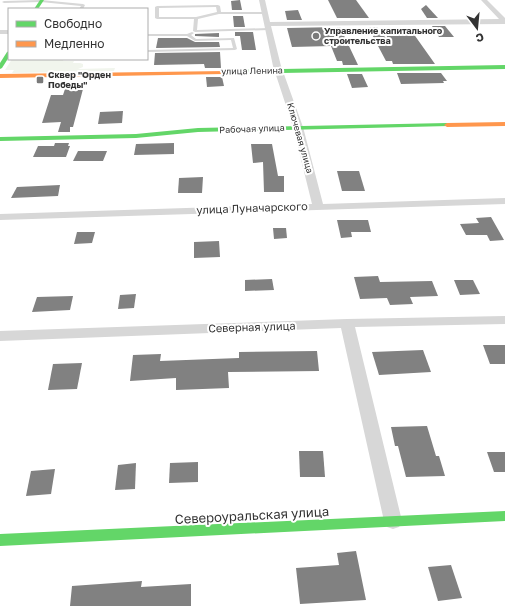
<svg xmlns="http://www.w3.org/2000/svg" width="505" height="606" font-family="'Golos Text',sans-serif">
  <rect width="100%" height="100%" fill="#fff"/>
  <polygon fill="#f1f5ed" points="12,59 64,59 63,61 74,61 73,63 80,63 83,64 83,67 78,69 115,68 114,71 71,73 66,72 12,73 14,70 5,70"/>
  <g fill="#818181">
    <polygon points="240,0 242,10 232,10 231,1"/>
    <polygon points="328,0 356,0 369,18 337,18"/>
    <polygon points="426,5 438,18 427,18 421,9"/>
    <polygon points="298,10 302,20 287,20 285,11"/>
    <polygon points="233,16 243,16 245,27 234,27"/>
    <polygon points="432,26 445,26 454,37 439,37"/>
    <polygon points="340,27 358,65 343,65 342,61 337,61 331,46 292,47 287,28"/>
    <polygon points="368,27 377,27 389,42 386,34 413,33 435,64 393,64 392,61 386,61"/>
    <polygon points="235,32 253,32 256,50 242,50 240,36 235,36"/>
    <polygon points="219,33 219,37 195,36 195,34"/>
    <polygon points="158,38 187,38 195,42 219,42 220,47 156,48"/>
    <polygon points="220,52 221,68 205,68 204,64 154,65 155,53"/>
    <polygon points="397,73 441,73 447,81 443,81 444,83 401,84"/>
    <polygon points="347,74 362,74 368,87 352,88"/>
    <polygon points="206,77 222,77 224,86 207,87"/>
    <polygon points="65,89 83,89 73,127 70,127 70,132 58,132 61,122 42,123 51,95 63,95"/>
    <polygon points="123,111 122,123 98,124 100,112"/>
    <polygon points="55,143 69,143 68,146 70,146 66,157 33,157 38,146 54,146"/>
    <polygon points="174,143 174,154 134,155 136,144"/>
    <polygon points="251,144 272,144 278,176 284,176 284,192 264,192 263,162 253,163"/>
    <polygon points="78,151 107,151 103,161 73,161"/>
    <polygon points="337,171 359,171 365,191 342,191"/>
    <polygon points="203,177 202,193 178,193 179,178"/>
    <polygon points="60,185 58,196 11,198 17,187"/>
    <polygon points="491,217 504,240 490,241 487,235 466,235 460,224 479,223 476,218"/>
    <polygon points="337,220 368,220 371,232 351,232 352,237 341,238"/>
    <polygon points="273,228 286,228 287,238 274,239"/>
    <polygon points="77,232 95,232 92,243 74,244"/>
    <polygon points="219,241 220,257 194,258 194,242"/>
    <polygon points="378,276 380,282 432,281 438,296 410,297 413,304 390,305 387,298 360,299 354,277"/>
    <polygon points="272,279 274,290 245,291 245,280"/>
    <polygon points="454,280 473,280 480,294 460,295"/>
    <polygon points="136,294 134,308 118,309 120,295"/>
    <polygon points="73,296 70,310 32,312 37,297"/>
    <polygon points="483,345 505,345 505,364 490,364"/>
    <polygon points="423,350 431,372 379,375 372,352"/>
    <polygon points="317,351 319,371 228,372 229,388 176,390 176,378 130,381 133,355 161,354 160,361 239,358 239,352"/>
    <polygon points="82,363 77,389 48,390 53,364"/>
    <polygon points="427,426 436,456 439,456 445,476 406,477 398,446 395,446 391,427"/>
    <polygon points="299,451 323,451 325,477 300,477"/>
    <polygon points="487,452 505,452 505,472 494,472"/>
    <polygon points="198,462 198,482 169,483 170,463"/>
    <polygon points="136,463 135,489 115,490 118,465"/>
    <polygon points="55,469 51,494 26,496 31,471"/>
    <polygon points="356,551 366,600 300,604 296,568 339,565 337,553"/>
    <polygon points="451,565 462,598 438,601 428,567"/>
    <polygon points="142,581 141,587 191,584 191,606 70,606 72,586"/>
  </g>
  <g fill="none" stroke-linecap="round" stroke-linejoin="round">
    <g fill="#d7d7d7" fill-rule="evenodd">
      <polygon points="41,0 83,4 85,5 83,9 79,9 81,6 41,2 4,3 2,2 4,1"/>
      <path d="M218 5 220 6 221 12H265L267 13 265 14H219L198 19 197 30 269 28 271 29 269 30 195 32 193 31 194 19H157L155 18V7L157 6ZM216 7 217 12 196 17H159V8Z"/>
      <polygon points="192,32 194,33 191,35 196,39 234,38 237,49 235,50 147,52 147,50 233,48 231,40 195,41 187,36 147,36 147,34 187,34"/>
    </g>
    <g fill="#d7d7d7" fill-rule="evenodd">
      <polygon points="259,0 265,0 270,22 499,19 481,0 487,0 505,18 505,24 271,26 281,66 303,127 323,204 505,198 505,204 0,220 0,214 312,204 293,127 273,66"/>
      <rect x="0" y="30" width="9" height="4"/>
      <polygon points="505,316 505,324 355,327 402,521 399,527 393,529 387,527 384,521 341,328 0,341 0,331 347,319"/>
    </g>
    <g fill="#63d668" fill-rule="evenodd">
      <polygon points="40,0 44,0 38,9 34,9"/>
      <polygon points="9,51 9,57 2,68 0,69 0,63 7,52"/>
      <polygon points="505,65 505,69 224,74 221,72 224,70"/>
      <polygon points="447,123 449,124 449,126 198,132 136,138 0,141 0,137 136,134 198,128"/>
      <polygon points="505,511 505,521 0,546 0,534"/>
    </g>
    <g fill="#ff974d" fill-rule="evenodd">
      <polygon points="226,71 227,72 224,74 0,78 0,74"/>
      <polygon points="505,122 505,126 447,127 444,125 447,123"/>
    </g>
  </g>
  <g fill="#7a7a7a" stroke="#fff" stroke-width="1.5">
    <circle cx="316" cy="36" r="4"/>
    <rect x="36" y="76" width="8" height="8" rx="2"/>
  </g>
  <g text-anchor="middle" stroke-width="4" stroke-linejoin="round" paint-order="stroke">
    <g font-size="9" font-weight="bold" fill="#333" stroke="#fff" text-anchor="start">
      <text x="324" y="34">Управление капитального<tspan x="324" dy="10">строительства</tspan></text>
      <text x="48" y="78">Сквер "Орден<tspan x="48" dy="10">Победы"</tspan></text>
    </g>
    <g font-size="9" fill="#333" stroke="#fff">
      <text transform="translate(252 71) rotate(-1)" y="3">улица Ленина</text>
      <text transform="translate(252 129) rotate(-2)" y="3">Рабочая улица</text>
      <text transform="translate(300 138) rotate(74)" y="3">Ключевая улица</text>
    </g>
    <g font-size="11" fill="#333" stroke="#fff">
      <text transform="translate(252 208) rotate(-2)" y="4">улица Луначарского</text>
      <text transform="translate(252 327) rotate(-2)" y="4">Северная улица</text>
    </g>
    <g font-size="13" fill="#333" stroke="#fff">
      <text transform="translate(252 515) rotate(-3)" y="5">Североуральская улица</text>
    </g>
  </g>
  <rect x="8" y="8" width="140" height="52" fill="#ffffff" stroke="#adadad"/>
  <rect x="16" y="21" width="20" height="6" fill="#63d668" stroke="#adadad"/>
  <text x="44" y="28" font-size="12" fill="#333333">Свободно</text>
  <rect x="16" y="41" width="20" height="6" fill="#ff974d" stroke="#adadad"/>
  <text x="44" y="48" font-size="12" fill="#333333">Медленно</text>
  <g transform="translate(477 28) rotate(164)" stroke="#ffffff" stroke-width="3" paint-order="stroke">
  <path d="M0-3L7 15L0 10L-7 15Z" fill="#333333"/>
  <text y="-6" font-size="11" font-weight="bold" text-anchor="middle" fill="#333333">С</text>
  </g>
</svg>
